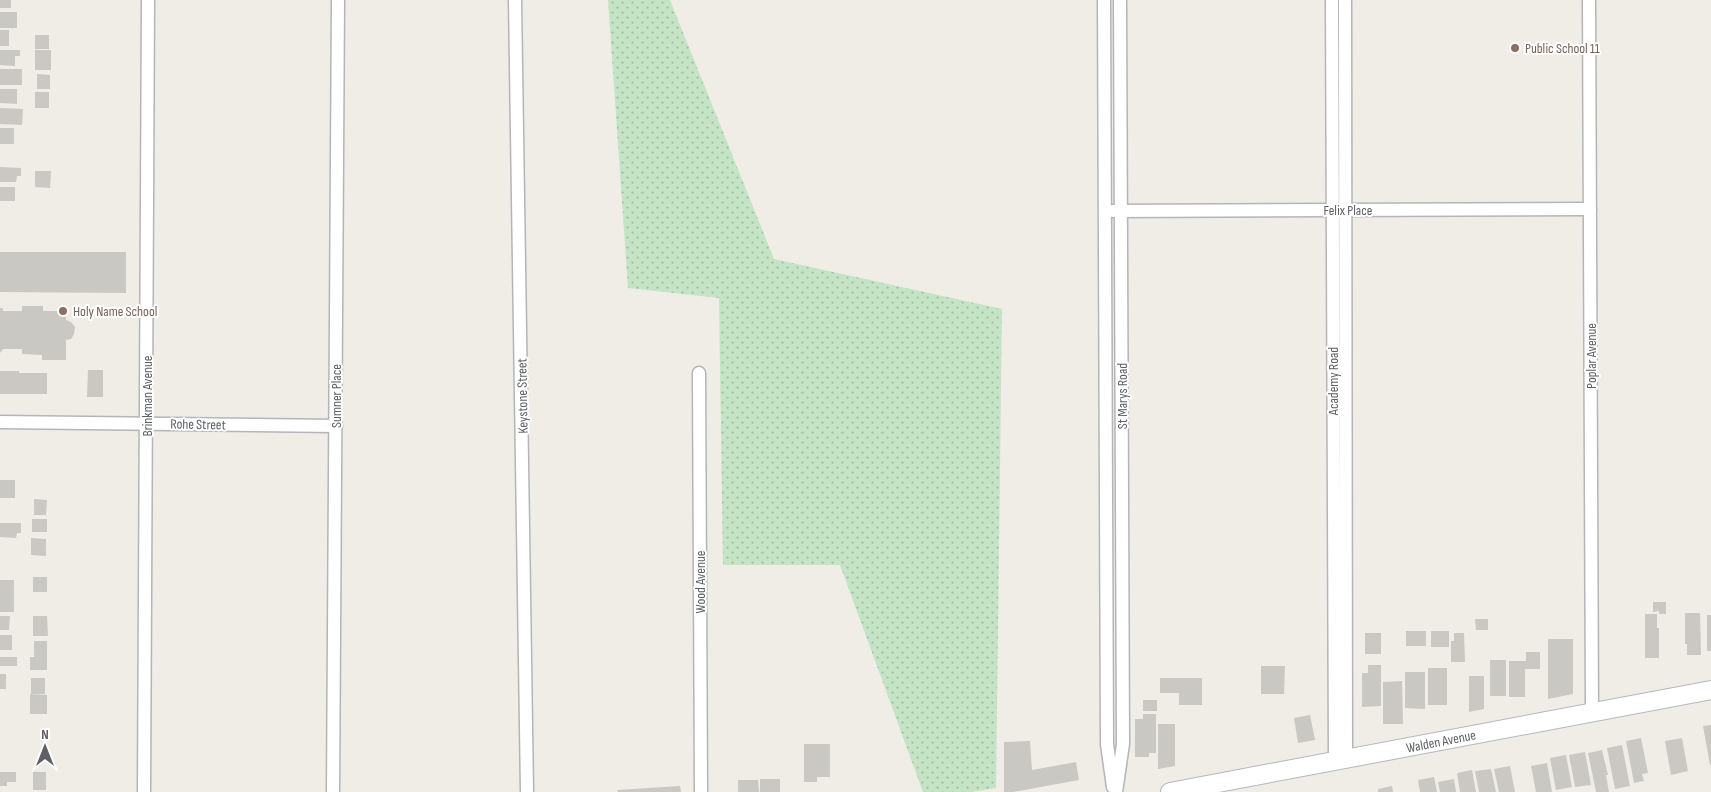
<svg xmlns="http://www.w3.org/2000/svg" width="1711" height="792" font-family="'Sofia Sans Condensed',sans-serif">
  <defs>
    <pattern id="grass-dots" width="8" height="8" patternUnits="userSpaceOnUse" patternTransform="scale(1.25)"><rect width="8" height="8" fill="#c5e4c6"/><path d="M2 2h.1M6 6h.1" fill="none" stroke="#a3bca4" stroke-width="1.8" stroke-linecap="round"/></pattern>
  </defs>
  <rect width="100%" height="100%" fill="#efede6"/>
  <polygon fill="url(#grass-dots)" points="608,0 670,0 774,259 1002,309 996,788 971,792 923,792 840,565 723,565 719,298 628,288"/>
  <g fill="#cac8c2">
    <rect x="0" y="0" width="11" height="8"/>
    <rect x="0" y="12" width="17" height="16"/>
    <rect x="0" y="30" width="9" height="16"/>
    <rect x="35" y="35" width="14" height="14"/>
    <polygon points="0,50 20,50 20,56 15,56 15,66 0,65"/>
    <rect x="35" y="50" width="16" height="20"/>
    <rect x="0" y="69" width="22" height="16"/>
    <polygon points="37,74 50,75 50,89 37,89"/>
    <polygon points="0,89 17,89 17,104 0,103"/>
    <rect x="35" y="92" width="14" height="16"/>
    <polygon points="0,108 23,109 22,125 0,124"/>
    <rect x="0" y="128" width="14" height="16"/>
    <polygon points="0,167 21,168 21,176 17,176 16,182 0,182"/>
    <polygon points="35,171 51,171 50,188 35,187"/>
    <rect x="0" y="187" width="15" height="14"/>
    <polygon points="0,252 126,252 126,293 0,292"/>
    <polygon points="22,306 43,306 43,311 66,311 66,320 71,322 75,327 74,334 71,339 66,340 66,360 42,360 42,355 22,354 22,349 3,349 0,353 0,308 3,308 3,311 22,311"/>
    <polygon points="88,370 103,370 103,397 87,397"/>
    <polygon points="0,371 19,371 19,373 47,373 47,394 0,394"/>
    <rect x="0" y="480" width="15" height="18"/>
    <polygon points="34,499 47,500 46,515 34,515"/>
    <rect x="32" y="519" width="15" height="13"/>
    <polygon points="0,523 21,523 21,533 17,533 16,538 0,537"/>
    <polygon points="31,538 46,539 46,556 31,555"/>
    <rect x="33" y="577" width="14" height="15"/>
    <rect x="0" y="580" width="14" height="32"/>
    <polygon points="1653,602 1666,602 1666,614 1659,614 1659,611 1653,612"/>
    <polygon points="1685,613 1700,613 1701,655 1687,655 1687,644 1685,644"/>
    <polygon points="1645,614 1657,614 1657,628 1659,628 1659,658 1645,658"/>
    <rect x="1707" y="615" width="4" height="36"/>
    <polygon points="0,616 10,616 9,630 0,630"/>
    <polygon points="33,616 47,616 48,636 33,636"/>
    <polygon points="1475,619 1488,619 1488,630 1476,630"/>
    <rect x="1406" y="631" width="20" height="15"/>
    <rect x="1431" y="631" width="18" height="16"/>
    <rect x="1365" y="633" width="16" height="21"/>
    <polygon points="1454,633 1464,633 1465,662 1451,662 1451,641 1454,641"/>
    <rect x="0" y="635" width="12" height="15"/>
    <polygon points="1548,639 1573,639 1573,694 1548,699"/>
    <polygon points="34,641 47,641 47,670 30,670 30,657 34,657"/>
    <polygon points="1526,652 1540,652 1540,669 1525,669 1525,697 1509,697 1509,661 1526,661"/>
    <rect x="0" y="657" width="17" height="9"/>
    <rect x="1490" y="660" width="16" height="36"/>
    <polygon points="1368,665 1381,665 1381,706 1362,707 1362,673 1368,673"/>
    <polygon points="1261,666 1285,666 1284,694 1261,694"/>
    <rect x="1428" y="668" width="19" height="37"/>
    <polygon points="1405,672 1425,672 1425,709 1405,708"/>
    <rect x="0" y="674" width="6" height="15"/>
    <polygon points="1469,676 1484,676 1484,709 1469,712"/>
    <rect x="31" y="678" width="14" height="16"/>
    <polygon points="1160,678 1202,678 1202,705 1179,705 1179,693 1160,693"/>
    <polygon points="1402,681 1403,724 1383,724 1383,682"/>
    <polygon points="30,694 47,695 47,714 30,714"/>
    <rect x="1143" y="700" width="14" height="11"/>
    <polygon points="1143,714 1156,714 1156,753 1149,753 1149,757 1135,757 1135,719 1143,719"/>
    <polygon points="1310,715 1315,740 1298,743 1294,718"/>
    <polygon points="1158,724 1175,724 1175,766 1158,769"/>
    <polygon points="1711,725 1711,765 1710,765 1703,726"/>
    <polygon points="1641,738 1648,773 1642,774 1644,781 1634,783 1626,741"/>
    <polygon points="1682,738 1688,771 1671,775 1665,741"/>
    <polygon points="1030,741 1032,770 1076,762 1079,780 1013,792 1004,792 1004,742"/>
    <polygon points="804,744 830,744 830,777 817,777 817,782 804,782"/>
    <polygon points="1622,745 1630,786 1615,789 1607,748"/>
    <polygon points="1602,750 1608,775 1606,775 1609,792 1596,792 1588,753"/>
    <polygon points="1585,752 1591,785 1575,787 1569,755"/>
    <polygon points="1566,755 1572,787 1556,790 1550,758"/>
    <polygon points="1547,763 1552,792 1536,792 1531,766"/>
    <polygon points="1510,766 1515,792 1499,792 1494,769"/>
    <polygon points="1491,769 1496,792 1479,792 1475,771"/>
    <polygon points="1472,770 1476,792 1460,792 1457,773"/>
    <polygon points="0,772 16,772 16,782 7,782 7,786 0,786"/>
    <rect x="33" y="772" width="13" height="18"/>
    <polygon points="1434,777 1437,792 1420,792 1418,780"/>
    <rect x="760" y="779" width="20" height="13"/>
    <polygon points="1454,779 1456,792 1440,792 1438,782"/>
    <polygon points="738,780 758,780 759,792 738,792"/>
    <polygon points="680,786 681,792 618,792 617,790"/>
    <polygon points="1392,786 1393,792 1378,792 1378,789"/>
  </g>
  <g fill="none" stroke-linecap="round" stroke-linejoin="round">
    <g stroke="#b3b5ba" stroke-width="15">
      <g id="minor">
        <polyline points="515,0 527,792"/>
        <polyline points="1104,0 1107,744 1113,787"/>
        <polyline points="1332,0 1335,762"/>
        <polyline points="1345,0 1346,760"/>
        <polyline points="1589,0 1592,712"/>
        <polyline points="1113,211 1590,209"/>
        <polyline points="699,373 701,792"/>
        <polyline points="0,422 336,426"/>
        <polyline points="144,792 148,0"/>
        <polyline points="333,792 338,0"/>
        <polyline points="1116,792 1123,744 1120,0"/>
      </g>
    </g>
    <g stroke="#b5b7bc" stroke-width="20">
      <polyline id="secondary" points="1170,792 1711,690"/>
    </g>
    <use href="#minor" stroke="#fff" stroke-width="12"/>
    <use href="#secondary" stroke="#fff" stroke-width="18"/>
  </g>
  <g fill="#8d6e63" stroke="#fff" stroke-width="2">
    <circle cx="1515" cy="48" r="5"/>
    <circle cx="63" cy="311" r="5"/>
  </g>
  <g text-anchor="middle" stroke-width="4" stroke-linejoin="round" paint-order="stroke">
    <g font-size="14" fill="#785e54" stroke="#fff" text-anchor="start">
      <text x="1525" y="53">Public School 11</text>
      <text x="73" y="316">Holy Name School</text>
    </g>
    <g font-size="14" fill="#5e6065" stroke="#fff">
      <text x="1348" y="215">Felix Place</text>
      <text transform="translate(1591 356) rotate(-90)" y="5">Poplar Avenue</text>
      <text transform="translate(1333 381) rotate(-90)" y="5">Academy Road</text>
      <text transform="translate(147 396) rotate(-90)" y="5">Brinkman Avenue</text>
      <text transform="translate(336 396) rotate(-90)" y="5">Sumner Place</text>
      <text transform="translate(522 396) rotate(-91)" y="5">Keystone Street</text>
      <text transform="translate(1122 396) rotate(-90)" y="5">St Marys Road</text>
      <text transform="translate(198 424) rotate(1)" y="5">Rohe Street</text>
      <text transform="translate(700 582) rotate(-90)" y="5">Wood Avenue</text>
      <text transform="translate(1441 741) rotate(-11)" y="5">Walden Avenue</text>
    </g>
  </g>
  <g transform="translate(45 747)" stroke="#ffffff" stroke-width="4" paint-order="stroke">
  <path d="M0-4L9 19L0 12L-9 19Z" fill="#5e6065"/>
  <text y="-8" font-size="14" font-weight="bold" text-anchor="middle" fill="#5e6065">N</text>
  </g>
</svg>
